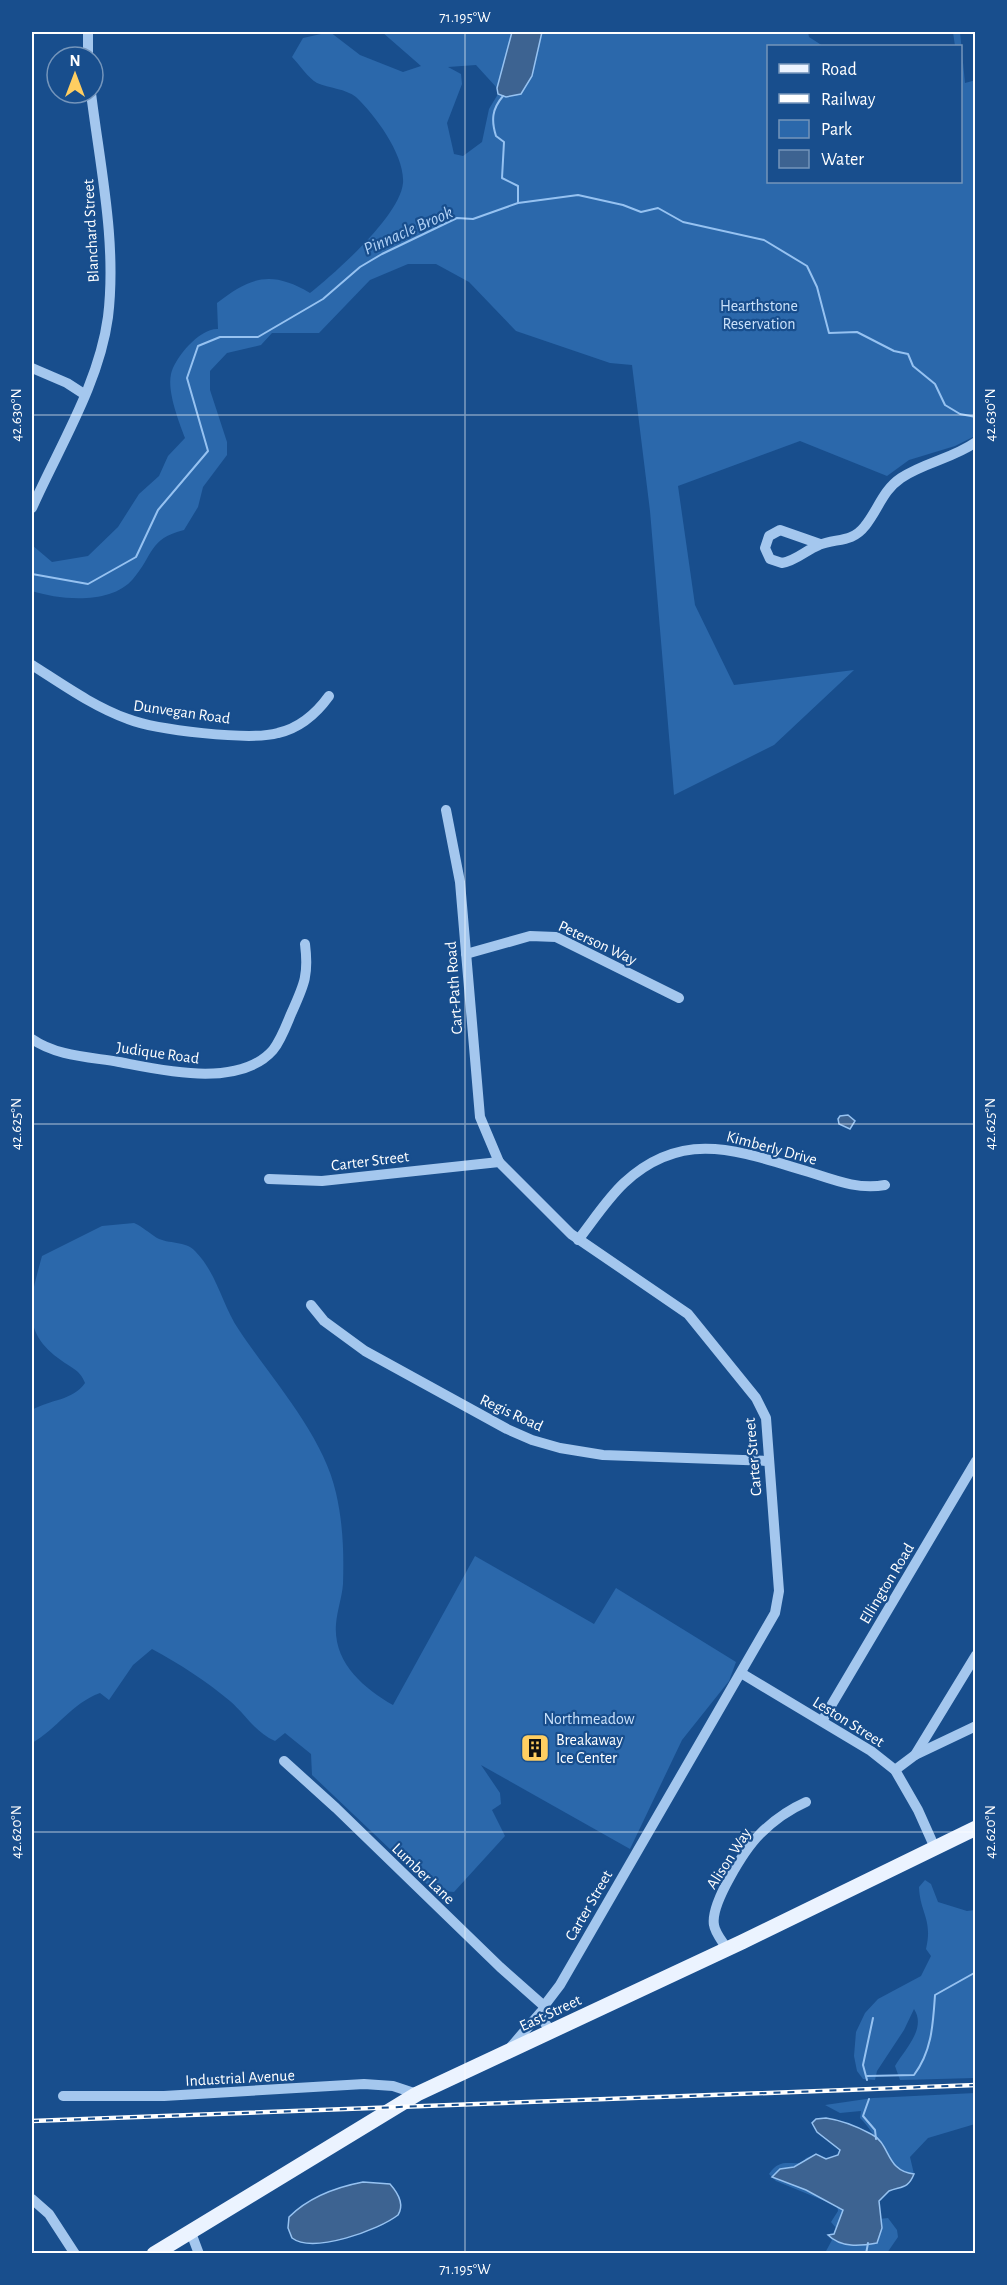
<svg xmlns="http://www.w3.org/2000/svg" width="1007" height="2285" font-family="'Alegreya Sans',sans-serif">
  <rect width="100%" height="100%" fill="#184e8d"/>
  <g fill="#2b68ab" fill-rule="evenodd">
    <path d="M330 32 360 55 403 72 421 66 382 32H808L809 37 823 46H768V182H960V46H955L953 32H960L965 83 976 80 975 436 955 446 909 460 887 476 800 441 678 486 695 605 734 685 854 670 774 745 674 795 650 511 632 365 610 363 516 331 469 282 436 264H408L370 280 319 333H272L261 345 227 353 210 371V390L227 442V455L203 487 198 507 184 530C148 539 154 555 133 579 111 605 60 600 32 591V545L52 562 88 556 118 527 139 494 159 476 168 456 185 438C179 422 167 392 171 374 175 357 200 328 218 329L217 303C251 277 271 270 310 293 335 273 400 216 403 183 405 155 375 115 356 97 346 89 329 88 317 83 308 78 299 64 292 57L303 38ZM476 65 497 88 498 94 489 109 482 142 463 156 454 154 447 123 462 84 461 74 448 67Z"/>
    <path d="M134 1223C143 1227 149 1233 157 1238 168 1244 186 1241 195 1251 217 1273 222 1305 239 1330 271 1378 324 1436 336 1493 343 1523 344 1553 343 1584 342 1597 337 1611 336 1624 333 1662 363 1688 393 1705L475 1556 594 1624 616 1588 736 1662 729 1681 682 1740 630 1849 481 1765 500 1793 501 1804 492 1810 505 1836 454 1892 433 1890 312 1775 311 1754 285 1733 275 1741C255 1732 246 1715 230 1701 206 1681 180 1664 152 1649L133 1665 109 1700 100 1693C72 1703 57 1729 32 1743V1410C51 1399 72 1401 85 1383 80 1369 69 1367 58 1358 19 1329 31 1297 42 1256L102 1226Z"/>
    <path d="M925 1880 931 1884 938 1902 967 1911 975 1910V2078L900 2080 895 2066C904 2050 927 2029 914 2009L904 2030 877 2071 875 2080 863 2079 857 2071 854 2056 856 2032 865 2013 878 1999 921 1976 931 1956 926 1949C933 1919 920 1913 919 1887Z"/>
    <path d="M975 2093V2124L928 2138 910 2157 914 2174C888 2172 878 2134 860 2118L861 2111 840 2113 825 2105 873 2098Z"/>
    <path d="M841 2150 882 2199 879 2201V2219L888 2218 897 2230 898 2237 887 2253H825L832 2240 828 2235 834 2234 836 2228 831 2222 838 2211 837 2206 776 2181 769 2174C779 2159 787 2164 802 2163L806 2158 816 2154C826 2159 834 2161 841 2150Z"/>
  </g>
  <g fill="#3d6391" stroke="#96c2f1" stroke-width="1.5">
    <polygon points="512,32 542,32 532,76 521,94 506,97 498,94 497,88"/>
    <polygon points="848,1115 855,1121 850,1129 839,1124 838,1119 840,1116"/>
    <path d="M826 2118C840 2120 858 2127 871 2134 891 2143 885 2171 914 2174 908 2189 902 2186 889 2191L879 2201 882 2228 877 2243C860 2246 841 2248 828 2235L834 2234 843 2210 806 2190 772 2177 780 2169 794 2167 816 2154 826 2159 838 2155 840 2150 817 2132 812 2123 816 2119Z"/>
    <path d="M363 2182 390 2184C398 2193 405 2204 398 2215 379 2230 313 2254 292 2238L288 2228 289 2217C308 2198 337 2187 363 2182Z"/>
  </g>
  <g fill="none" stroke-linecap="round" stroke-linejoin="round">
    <g stroke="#96c2f1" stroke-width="2">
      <path d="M503 96C492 109 491 120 496 136L504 142 502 178 518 186V203"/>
      <polyline points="32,574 88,584 136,557 158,510 208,451 187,378 198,346 220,337 258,337 323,299 360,267 382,254 457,218 473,219 518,203 578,195 623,205 641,212 658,208 683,222 764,240 807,266 817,287 829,333 857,332 894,351 908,354 913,366 935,384 945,405 960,414 976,417"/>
      <path d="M867 2076 914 2075C932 2051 933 2024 935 1995L976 1972"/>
      <polyline points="867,2080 863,2065 873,2018"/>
      <polyline points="869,2099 863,2116 875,2130 876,2139"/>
      <polyline points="866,2254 868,2243"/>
    </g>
    <g stroke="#a4c7ee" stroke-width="10">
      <polyline points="88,32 88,57"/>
      <polyline points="32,368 67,383 84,394"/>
      <path d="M32 508C59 447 99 384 108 317 117 243 100 166 91 93"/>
      <path d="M820 544 780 530 769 536 765 548 770 559 782 563C796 561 806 550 819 545 836 538 852 543 865 526 878 510 883 490 901 478 925 462 952 459 976 442"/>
      <path d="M32 665C62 684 94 707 128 719 156 730 250 741 278 733 300 728 316 714 329 696"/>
      <polyline points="446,810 460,882 480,1117 499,1162"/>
      <polyline points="466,954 530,936 556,937 679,998"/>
      <path d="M32 1039C56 1056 90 1057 119 1062 161 1070 239 1089 273 1050 281 1040 286 1026 291 1014 304 985 309 976 305 944"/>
      <polyline points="269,1179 322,1181 499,1162 571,1234 688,1314 756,1398 766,1418 779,1591 775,1613 560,1985 544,2006 541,2018 551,2031"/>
      <path d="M578 1240C593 1221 607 1199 624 1183 684 1127 741 1152 809 1172 834 1180 858 1190 885 1185"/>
      <polyline points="311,1305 324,1321 365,1351 507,1429 532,1440 560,1448 603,1455 768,1461"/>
      <polyline points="741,1673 871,1751 895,1770 918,1810 935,1848"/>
      <polyline points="822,1721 976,1461"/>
      <polyline points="915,1755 976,1726"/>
      <polyline points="284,1761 336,1808 500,1967 544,2006"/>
      <polyline points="895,1770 915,1755 976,1655"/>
      <path d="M727 1949C723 1942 715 1933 714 1925 710 1904 745 1849 760 1834 774 1820 788 1810 806 1802"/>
      <polyline points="510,2048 541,2012"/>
      <polyline points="63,2096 164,2096 364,2084 393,2086 417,2094"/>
      <polyline points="32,2199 49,2214 75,2254"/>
      <polyline points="190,2230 199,2254"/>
    </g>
    <polyline stroke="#ebf3ff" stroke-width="15" points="154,2254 417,2094 742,1942 976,1828"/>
    <g stroke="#fff" stroke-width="4.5">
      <polyline id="rail" points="32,2121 976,2085"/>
    </g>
    <use href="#rail" stroke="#184e8d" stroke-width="2" stroke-dasharray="7" stroke-linecap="butt"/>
  </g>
  <path fill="none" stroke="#fff" stroke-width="1.5" stroke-opacity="0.45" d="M465 32V2254M32 415H976M32 1124H976M32 1832H976"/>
  <defs>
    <g id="building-square" transform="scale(1.5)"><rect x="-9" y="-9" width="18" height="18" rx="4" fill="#ffce61" stroke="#184e8d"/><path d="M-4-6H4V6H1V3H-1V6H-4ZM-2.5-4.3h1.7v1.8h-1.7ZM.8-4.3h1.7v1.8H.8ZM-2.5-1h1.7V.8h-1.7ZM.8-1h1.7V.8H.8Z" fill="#111"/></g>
  </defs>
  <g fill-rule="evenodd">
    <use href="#building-square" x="535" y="1748"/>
  </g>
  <g text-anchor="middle" stroke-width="4.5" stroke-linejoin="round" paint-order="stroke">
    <g font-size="16" fill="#fff" stroke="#184e8d">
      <text transform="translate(90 231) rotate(-93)" y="6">Blanchard Street</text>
      <text transform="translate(182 711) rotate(8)" y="6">Dunvegan Road</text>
      <text transform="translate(598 942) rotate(25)" y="6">Peterson Way</text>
      <text transform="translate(453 988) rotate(-94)" y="6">Cart-Path Road</text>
      <text transform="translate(158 1052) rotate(8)" y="6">Judique Road</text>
      <text transform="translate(772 1147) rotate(15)" y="6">Kimberly Drive</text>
      <text transform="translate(370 1160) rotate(-7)" y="6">Carter Street</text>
      <text transform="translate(512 1412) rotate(25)" y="6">Regis Road</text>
      <text transform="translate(752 1457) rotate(-95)" y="6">Carter Street</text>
      <text transform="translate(886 1583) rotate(-59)" y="6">Ellington Road</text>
      <text transform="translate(849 1721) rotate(32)" y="6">Leston Street</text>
      <text transform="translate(728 1858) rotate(-57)" y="6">Alison Way</text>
      <text transform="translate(424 1873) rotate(44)" y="6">Lumber Lane</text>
      <text transform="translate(588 1905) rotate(-60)" y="6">Carter Street</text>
      <text transform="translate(550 2012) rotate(-25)" y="6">East Street</text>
      <text transform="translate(240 2077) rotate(-3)" y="6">Industrial Avenue</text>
    </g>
    <g font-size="16" fill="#cae1fa" stroke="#184e8d">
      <text x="759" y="311">Hearthstone<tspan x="759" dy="18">Reservation</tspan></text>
      <text x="589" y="1724">Northmeadow</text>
    </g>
    <g font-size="16" fill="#fff" stroke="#184e8d" text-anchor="start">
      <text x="556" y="1745">Breakaway<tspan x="556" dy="18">Ice Center</tspan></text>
    </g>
    <g font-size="18" font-style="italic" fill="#b0d1f6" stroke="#184e8d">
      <text transform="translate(408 230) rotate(-24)" y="6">Pinnacle Brook</text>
    </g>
  </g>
  <rect width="1007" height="2285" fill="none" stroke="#184e8d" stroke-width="66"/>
  <rect x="767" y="45" width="195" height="138" fill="#184e8d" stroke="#7495bb" stroke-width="1.5"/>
  <rect x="779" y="64" width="30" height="9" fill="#ebf3ff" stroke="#7495bb" stroke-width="1.5"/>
  <text x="821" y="75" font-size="18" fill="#ffffff">Road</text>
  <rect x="779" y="94" width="30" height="9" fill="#ffffff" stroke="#7495bb" stroke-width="1.5"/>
  <text x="821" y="105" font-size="18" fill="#ffffff">Railway</text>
  <rect x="779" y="120" width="30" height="18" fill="#2b68ab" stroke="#7495bb" stroke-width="1.5"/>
  <text x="821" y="135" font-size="18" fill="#ffffff">Park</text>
  <rect x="779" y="150" width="30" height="18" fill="#3d6391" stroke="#7495bb" stroke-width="1.5"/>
  <text x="821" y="165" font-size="18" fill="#ffffff">Water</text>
  <g transform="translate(75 75)"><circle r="28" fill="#184e8d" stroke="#7495bb" stroke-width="1.5"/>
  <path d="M0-4.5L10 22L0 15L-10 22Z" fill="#ffce61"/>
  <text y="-9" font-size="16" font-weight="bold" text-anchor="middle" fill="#ffffff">N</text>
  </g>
  <rect x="33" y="33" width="941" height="2219" fill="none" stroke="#fff" stroke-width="2"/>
  <g font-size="15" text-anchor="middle" fill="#fff">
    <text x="465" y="22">71.195°W</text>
    <text transform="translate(16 415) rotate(-90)" y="5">42.630°N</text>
    <text transform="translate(990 415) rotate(-90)" y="5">42.630°N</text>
    <text transform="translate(16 1124) rotate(-90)" y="5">42.625°N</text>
    <text transform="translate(990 1124) rotate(-90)" y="5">42.625°N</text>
    <text transform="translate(16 1832) rotate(-90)" y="5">42.620°N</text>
    <text transform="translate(990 1832) rotate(-90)" y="5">42.620°N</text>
    <text x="465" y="2274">71.195°W</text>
  </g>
</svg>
